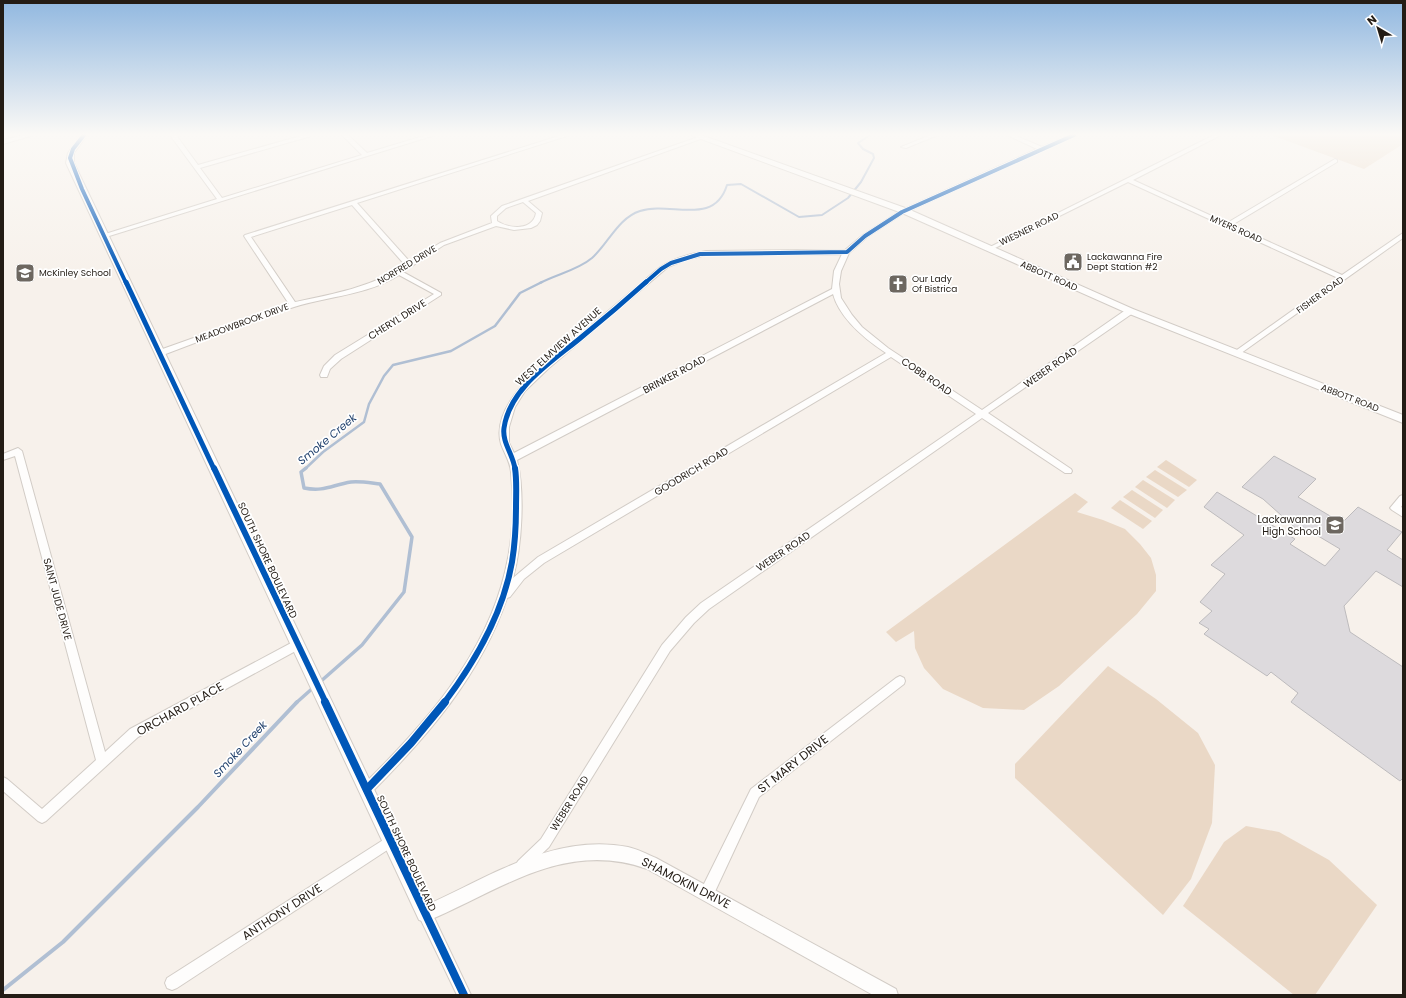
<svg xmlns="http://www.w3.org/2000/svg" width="1406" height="998" font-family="Poppins,sans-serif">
  <rect width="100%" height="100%" fill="#f7f1eb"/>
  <g fill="#ead8c6">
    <polygon points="1271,135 1402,135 1403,144 1364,169"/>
    <polygon points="1166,460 1197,480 1189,487 1157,467"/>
    <polygon points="1155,470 1187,490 1178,497 1146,477"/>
    <polygon points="1143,480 1175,500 1167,508 1135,487"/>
    <polygon points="1132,490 1163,510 1155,518 1123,497"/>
    <polygon points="1075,493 1088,502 1077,512 1103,520 1125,529 1140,544 1151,558 1156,575 1156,591 1137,614 1059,686 1024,710 983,708 943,689 924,668 915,648 914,631 896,642 886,632"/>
    <polygon points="1120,500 1152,521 1143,529 1111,508"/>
    <polygon points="1108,666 1156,699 1198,733 1215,765 1212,823 1191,879 1163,915 1015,778 1015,764"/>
    <polygon points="1246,826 1279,832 1329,860 1377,905 1315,995 1294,995 1183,906 1224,842"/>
  </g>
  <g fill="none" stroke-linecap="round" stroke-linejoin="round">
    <path stroke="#b0bfd3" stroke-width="2" d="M540 283C557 274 578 270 592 258 608 244 618 218 640 211 671 201 714 227 727 185L741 184 799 217 822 215 848 198 861 182 874 158 873 154 863 149 858 143 870 135"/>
    <polyline stroke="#b0bfd3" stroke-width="2.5" points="305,469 323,452 364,422 369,404 384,376 393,365 451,351 495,326 520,293 542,282"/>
    <g stroke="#b0bfd3" stroke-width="3.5">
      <path d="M306 468 301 472 304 488C324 492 332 485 351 482 360 481 371 483 380 484L412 537 404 592 362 645 320 682"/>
      <polyline points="296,703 314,687"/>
    </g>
    <polyline stroke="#b0bfd3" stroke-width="4" points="3,990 63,942 198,807 297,702"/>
  </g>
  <polygon fill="#dddadd" stroke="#bdbbbd" points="1274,456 1316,479 1298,497 1342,523 1358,507 1402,532 1387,550 1403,560 1403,587 1376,571 1344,606 1350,632 1403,667 1403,778 1400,781 1291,702 1298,693 1271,672 1267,676 1204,634 1209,629 1199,623 1212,611 1200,602 1225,574 1211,565 1244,535 1204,507 1217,492 1295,539 1290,544 1325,566 1340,549 1303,527 1300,532 1263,499 1242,487"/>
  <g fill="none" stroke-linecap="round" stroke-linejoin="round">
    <g stroke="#d2ccc6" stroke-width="2">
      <g id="minor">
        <polygon points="170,135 176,135 198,165 304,135 312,135 311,136 200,168 222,198 362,155 342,135 348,135 367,153 427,135 435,135 106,237 102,237 102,235 217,199"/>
        <path d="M562 135H570L357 203 410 262 440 243 492 223 491 216 502 206 701 136 706 137 528 201 542 213 540 221 537 225 531 228 514 230 496 226 444 245 403 272 441 293V295L341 359 330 369 327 377H321L320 375 324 366 335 355 434 294 399 275C368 295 329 296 294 307 250 321 206 339 163 355H160L156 353 157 351 289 304 244 236 245 235ZM523 202 536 213C533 231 509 229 497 221V216L506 208ZM352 205 405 265C372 287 334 294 295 302L251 237Z"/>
        <polygon points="931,135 938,135 906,148 901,147"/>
        <path d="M1007 135H1014L1042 147 1070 135H1077L904 213 867 237 849 253 841 271 839 284 841 298 852 315 862 327 888 348 982 410 1127 309H1133V313L988 413 1071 469 1072 471 1071 473H1065L982 418 709 609 694 623 670 651 549 847 526 869 522 871 518 869 516 865 518 861 541 839 662 645 686 617 701 603 976 414 891 357 544 563 524 579 510 597 507 598C481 675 427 737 371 793L367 795 363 793 361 789 363 785C424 725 485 657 505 572 513 541 514 504 511 472 510 461 505 455 501 444 494 420 512 396 527 380L659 268C673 258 689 254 706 251L845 250 863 235 900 211 1037 149ZM842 254 834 271 832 289 514 453 509 443V427L515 407 525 391 549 368 668 267 685 260 706 255ZM833 294C840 319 865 339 886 353L538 557 513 578C522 546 525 492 517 460Z"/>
        <polygon points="1214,135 1221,135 1133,180 1227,223 1335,159 1337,160 1337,162 1232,225 1342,275 1403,233 1403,238 1237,356 1233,354 1234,352 1338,278 1128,182 991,250 986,249"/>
        <polygon points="18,448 22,451 105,752 130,729 293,642 297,640 301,642 302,645 301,648 138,737 46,821 42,823 38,821 3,791 3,777 7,779 42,809 96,760 15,456 3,460 3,454"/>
        <polygon points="1403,495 1403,504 1401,507 1403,508 1403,517 1392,510 1390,508 1400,496"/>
        <polygon points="900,676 904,678 905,681 904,684 759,797 712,898 707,899 702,898 701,893 702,888 751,789 896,678"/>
        <polygon points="391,835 395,837 397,841 395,845 177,988 172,990 167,988 165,983 167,978"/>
        <polygon points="425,907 430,909 471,995 457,995 418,914 420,909"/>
      </g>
    </g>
    <g stroke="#d2ccc6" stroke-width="2">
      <g id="tertiary">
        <polygon points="24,135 34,135 3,144 3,140"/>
        <path d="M81 135H87L74 153V163L429 904C491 876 555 833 628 847 637 849 647 854 656 858L896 989 898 995H873L647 869C564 839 498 892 425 922L419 920 66 163 68 153Z"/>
        <polygon points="692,135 701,135 908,209 1133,309 1403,415 1403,423 1127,313 902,213 693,136"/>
      </g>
    </g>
    <use href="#minor" fill="#fefdfc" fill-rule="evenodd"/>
    <use href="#tertiary" fill="#fefdfc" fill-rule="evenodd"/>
    <g stroke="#fff" stroke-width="5.5">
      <g id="cycleway-far3">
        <polyline points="84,135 73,149 70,158 82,189 126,283"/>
        <polyline points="645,283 661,269 671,263 700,254 847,252 865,236 902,212 1074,135"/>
      </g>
    </g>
    <g stroke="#fff" stroke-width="7">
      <g id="cycleway-far2">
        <polyline points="126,282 214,469"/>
        <path d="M515 469C513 454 502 443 504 428 510 386 555 360 584 335 605 318 626 300 646 282"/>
      </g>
    </g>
    <g stroke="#fff" stroke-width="9">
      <g id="cycleway-far1">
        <polyline points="214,468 326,703"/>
        <path d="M444 703C475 662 503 613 512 562 515 544 516 525 516 507 516 494 517 481 515 468"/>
      </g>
    </g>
    <g stroke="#fff" stroke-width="10">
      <g id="cycleway">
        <polyline points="325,702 464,995"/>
        <polyline points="367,789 411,743 445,702"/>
      </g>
    </g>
    <use href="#cycleway-far3" stroke="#0057b8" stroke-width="4"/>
    <use href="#cycleway-far2" stroke="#0057b8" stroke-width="5"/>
    <use href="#cycleway-far1" stroke="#0057b8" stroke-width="6"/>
    <use href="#cycleway" stroke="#0057b8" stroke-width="8"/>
  </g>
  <linearGradient id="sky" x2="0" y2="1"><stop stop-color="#91b8e0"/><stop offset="0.49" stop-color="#fbf9f6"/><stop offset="1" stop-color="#fbf9f6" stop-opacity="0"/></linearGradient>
  <rect width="1406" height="274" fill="url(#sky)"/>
  <defs>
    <g id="civic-square" transform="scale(1)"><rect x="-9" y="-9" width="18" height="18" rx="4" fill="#6d6760" stroke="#fff"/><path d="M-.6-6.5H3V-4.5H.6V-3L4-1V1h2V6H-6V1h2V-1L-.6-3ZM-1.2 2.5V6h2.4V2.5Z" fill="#fff"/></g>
    <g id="school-square" transform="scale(1)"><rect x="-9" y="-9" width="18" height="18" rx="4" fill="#6d6760" stroke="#fff"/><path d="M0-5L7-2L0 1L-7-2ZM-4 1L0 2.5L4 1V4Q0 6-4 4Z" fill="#fff"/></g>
    <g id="church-square" transform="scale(1)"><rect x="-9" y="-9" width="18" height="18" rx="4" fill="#6d6760" stroke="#fff"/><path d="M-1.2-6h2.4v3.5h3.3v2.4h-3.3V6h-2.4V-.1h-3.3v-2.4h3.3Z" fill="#fff"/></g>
  </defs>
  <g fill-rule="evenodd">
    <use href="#civic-square" x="1073" y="262"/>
    <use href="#school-square" x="25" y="273"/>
    <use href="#church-square" x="898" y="284"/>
    <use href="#school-square" x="1335" y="525"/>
  </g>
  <g text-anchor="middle" stroke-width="3.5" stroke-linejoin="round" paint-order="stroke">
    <g font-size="9" fill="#231c15" stroke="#fff">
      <text transform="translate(1029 229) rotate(-26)" y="3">WIESNER ROAD</text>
      <text transform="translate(1236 229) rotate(24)" y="3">MYERS ROAD</text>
      <text transform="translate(407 265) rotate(-31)" y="3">NORFRED DRIVE</text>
      <text transform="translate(1049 276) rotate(24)" y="3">ABBOTT ROAD</text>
      <text transform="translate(1320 295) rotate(-36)" y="3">FISHER ROAD</text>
      <text transform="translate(242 323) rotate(-20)" y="3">MEADOWBROOK DRIVE</text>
      <text transform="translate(1350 398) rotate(21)" y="3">ABBOTT ROAD</text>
    </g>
    <g font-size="9" fill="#231c15" stroke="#fff" text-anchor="start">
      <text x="1087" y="260">Lackawanna Fire<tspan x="1087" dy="10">Dept Station #2</tspan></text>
      <text x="39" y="276">McKinley School</text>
      <text x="912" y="282">Our Lady<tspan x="912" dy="10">Of Bistrica</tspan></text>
    </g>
    <g font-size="10" fill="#231c15" stroke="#fff">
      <text transform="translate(397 319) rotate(-32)" y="4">CHERYL DRIVE</text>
      <text transform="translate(558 346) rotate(-42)" y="4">WEST ELMVIEW AVENUE</text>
      <text transform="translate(1050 367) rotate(-35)" y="4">WEBER ROAD</text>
      <text transform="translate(674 374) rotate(-28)" y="4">BRINKER ROAD</text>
      <text transform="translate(927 376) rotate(34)" y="4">COBB ROAD</text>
      <text transform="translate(691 471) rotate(-31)" y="4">GOODRICH ROAD</text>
      <text transform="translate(783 551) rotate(-34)" y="4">WEBER ROAD</text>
      <text transform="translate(268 560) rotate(65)" y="4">SOUTH SHORE BOULEVARD</text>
      <text transform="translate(58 599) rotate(75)" y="4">SAINT JUDE DRIVE</text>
      <text transform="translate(569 803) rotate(-58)" y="4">WEBER ROAD</text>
      <text transform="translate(407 853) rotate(65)" y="4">SOUTH SHORE BOULEVARD</text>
    </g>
    <g font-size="10" fill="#231c15" stroke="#fff" text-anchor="end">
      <text x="1321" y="523">Lackawanna<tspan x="1321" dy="12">High School</tspan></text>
    </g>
    <g font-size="11" font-style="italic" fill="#22426e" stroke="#fff">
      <text transform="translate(327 439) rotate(-40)" y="4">Smoke Creek</text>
      <text transform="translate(240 749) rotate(-47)" y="4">Smoke Creek</text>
    </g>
    <g font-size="12" fill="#231c15" stroke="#fff">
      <text transform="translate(180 709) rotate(-29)" y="4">ORCHARD PLACE</text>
      <text transform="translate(793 764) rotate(-38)" y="4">ST MARY DRIVE</text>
      <text transform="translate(686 883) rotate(27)" y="4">SHAMOKIN DRIVE</text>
      <text transform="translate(282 912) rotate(-33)" y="4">ANTHONY DRIVE</text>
    </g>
  </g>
  <rect width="1406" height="998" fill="none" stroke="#231c15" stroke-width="8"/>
  <g transform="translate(1378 28) rotate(322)" stroke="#ffffff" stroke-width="3" paint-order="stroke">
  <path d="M0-3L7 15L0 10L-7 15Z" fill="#231c15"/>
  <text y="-6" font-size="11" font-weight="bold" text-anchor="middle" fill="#231c15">N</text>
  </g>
</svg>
